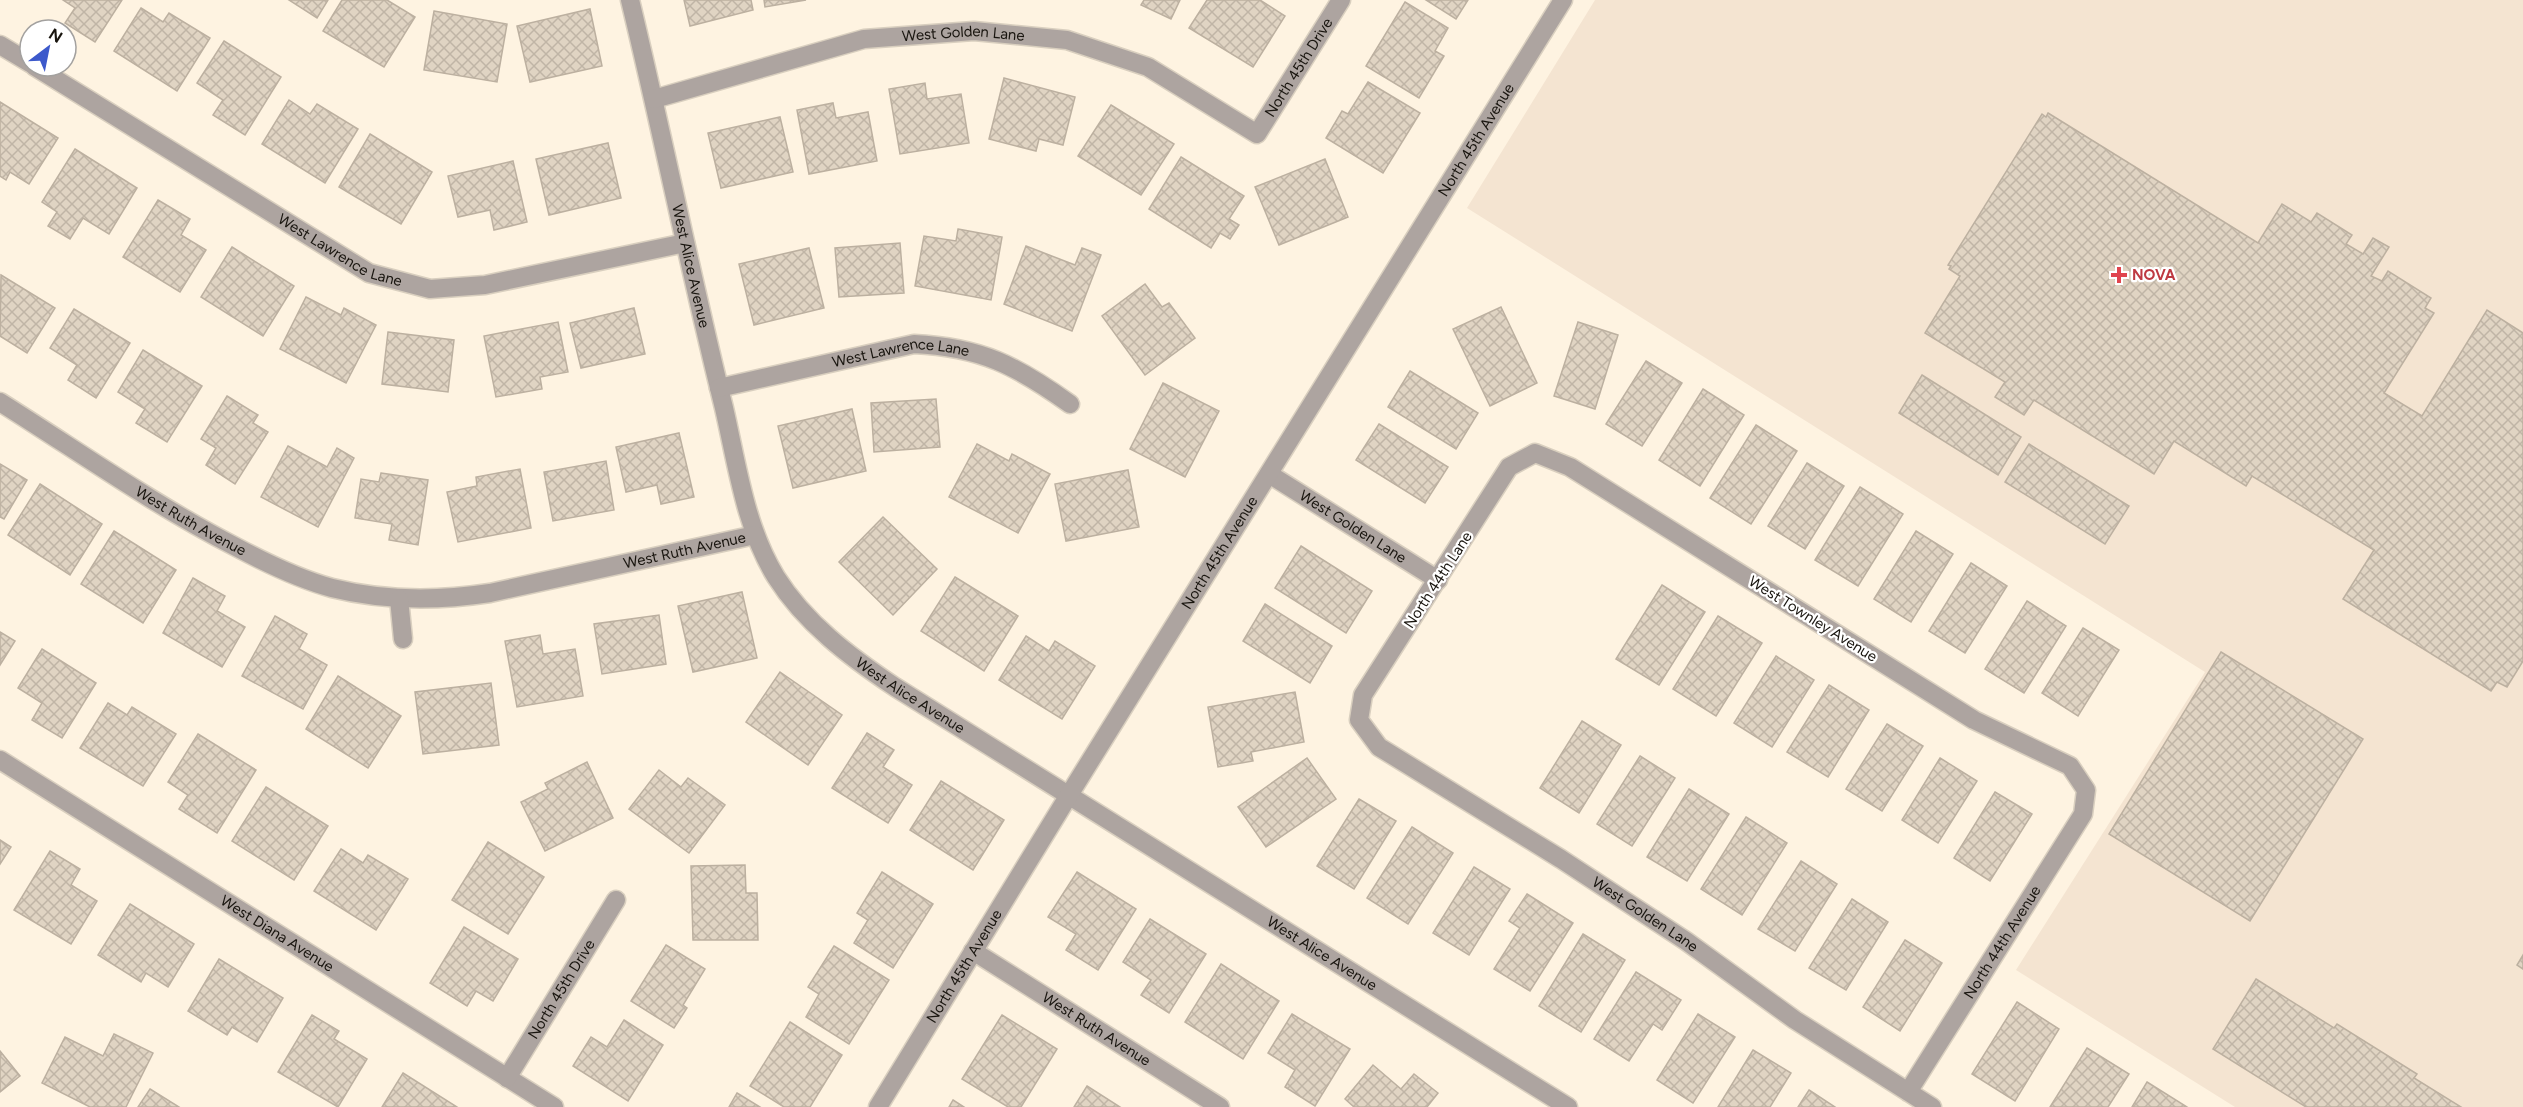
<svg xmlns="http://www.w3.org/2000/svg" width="2523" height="1107" font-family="Figtree,sans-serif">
  <defs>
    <pattern id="building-cross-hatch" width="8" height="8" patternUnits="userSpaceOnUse" patternTransform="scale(1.5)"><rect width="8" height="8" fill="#e0d4c3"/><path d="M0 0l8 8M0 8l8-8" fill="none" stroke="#c0b5a6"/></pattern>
  </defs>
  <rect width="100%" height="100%" fill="#fef3e1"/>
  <polygon fill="#f4e4d1" points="1595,0 2523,0 2523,1107 2235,1107 2016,970 2205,672 1467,208"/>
  <g fill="url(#building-cross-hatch)" stroke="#bcb0a0" stroke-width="1.5">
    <polygon points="63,0 122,0 95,42 65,23 75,8"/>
    <polygon points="289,0 328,0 317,18"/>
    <polygon points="342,0 387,0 415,17 384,67 323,31"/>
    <polygon points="684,0 751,0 753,10 690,26"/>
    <polygon points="764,0 806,0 765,7"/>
    <polygon points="1144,0 1180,0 1171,19 1141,5"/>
    <polygon points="1207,0 1260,0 1285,16 1253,67 1189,28"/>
    <polygon points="1426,0 1468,0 1456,19"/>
    <polygon points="1405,2 1448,28 1435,51 1444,56 1419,98 1366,66"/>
    <polygon points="141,8 163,22 169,13 210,38 177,91 114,51"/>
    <polygon points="590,9 602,66 530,82 517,26"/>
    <polygon points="434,11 507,24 497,82 424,70"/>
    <polygon points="224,41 281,77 245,135 213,115 223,100 197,83"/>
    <polygon points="1004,78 1075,97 1063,145 1039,139 1036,151 989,139"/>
    <polygon points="1368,82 1420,113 1383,173 1326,138 1342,111 1348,114"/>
    <polygon points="925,83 927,99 961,94 969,143 900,154 889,89"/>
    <polygon points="289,100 310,114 317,104 358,129 325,183 262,144"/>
    <polygon points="0,102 58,138 29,184 10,172 6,180 0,176"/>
    <polygon points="833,103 836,118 868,112 877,161 809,174 797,110"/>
    <polygon points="1111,105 1174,144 1141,195 1078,156"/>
    <polygon points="2048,113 2258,243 2282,204 2311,222 2317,213 2352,235 2346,244 2363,254 2373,238 2389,247 2371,276 2382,281 2388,271 2431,298 2425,308 2434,313 2384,393 2422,416 2487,310 2523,333 2523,661 2507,687 2497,682 2491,691 2343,599 2374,550 2252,476 2246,486 2174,441 2154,474 2034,400 2024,415 1995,397 2005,382 1925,333 1960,276 1949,269 1951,266 1948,265 2042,114 2046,117"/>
    <polygon points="780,117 793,172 721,188 708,133"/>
    <polygon points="370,134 432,172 401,224 339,187"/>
    <polygon points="608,143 621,198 549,215 536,159"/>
    <polygon points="75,149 137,188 109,234 83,218 70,239 48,226 57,212 42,202"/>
    <polygon points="1181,157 1244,196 1229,219 1239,225 1230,239 1220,233 1211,248 1149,209"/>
    <polygon points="1325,159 1348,217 1279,245 1255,187"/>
    <polygon points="513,161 527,222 494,230 490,210 458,217 448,176"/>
    <polygon points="158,200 190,219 181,235 206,250 180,292 123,257"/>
    <polygon points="958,229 1002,237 991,300 915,286 924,236 956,241"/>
    <polygon points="900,243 904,293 839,297 835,248"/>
    <polygon points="1026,246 1075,265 1082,248 1101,255 1072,331 1004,304"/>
    <polygon points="232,247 294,286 263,336 201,297"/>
    <polygon points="809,248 824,308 754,325 739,264"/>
    <polygon points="1,275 55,308 27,353 0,336"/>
    <polygon points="1145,284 1162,307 1169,303 1195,338 1145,375 1102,316"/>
    <polygon points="306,297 341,315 344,308 376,325 346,383 280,349"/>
    <polygon points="1501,307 1537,383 1490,406 1453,329"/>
    <polygon points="634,308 645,354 581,368 570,323"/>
    <polygon points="74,309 130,343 96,398 68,380 77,365 50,348"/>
    <polygon points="558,322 568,372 540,377 542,389 496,397 484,336"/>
    <polygon points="1578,322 1618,335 1595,409 1554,396"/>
    <polygon points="388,332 454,340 448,392 382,384"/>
    <polygon points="143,350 202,386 167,442 136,423 145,409 118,392"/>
    <polygon points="1646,361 1682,383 1642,446 1606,424"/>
    <polygon points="1410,371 1478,413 1456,449 1388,407"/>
    <polygon points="1922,375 2021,437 1998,475 1899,413"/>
    <polygon points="1163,383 1219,411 1185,477 1130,449"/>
    <polygon points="1703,389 1744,415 1700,486 1659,460"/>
    <polygon points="227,396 258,415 253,423 268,432 235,484 206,465 216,448 201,439"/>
    <polygon points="936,399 940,447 874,452 871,403"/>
    <polygon points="852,409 866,471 793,488 778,426"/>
    <polygon points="1379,424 1448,467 1425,503 1356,460"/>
    <polygon points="1756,425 1797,451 1751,524 1710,498"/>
    <polygon points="679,433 694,497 661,504 657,485 626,492 616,447"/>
    <polygon points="977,444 1009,461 1012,454 1050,474 1018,533 949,497"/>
    <polygon points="2029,444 2129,506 2105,544 2005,482"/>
    <polygon points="288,446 327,467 337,448 354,458 318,527 261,497"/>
    <polygon points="606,461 614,510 553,521 544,472"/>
    <polygon points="1807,463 1844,486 1805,549 1768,526"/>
    <polygon points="0,464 27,480 4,519 0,517"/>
    <polygon points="520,469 531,528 458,542 447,492 477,486 476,477"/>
    <polygon points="1128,470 1139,527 1066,541 1055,484"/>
    <polygon points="381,473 428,480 418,545 389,540 392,524 355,518 361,479 379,482"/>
    <polygon points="40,484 102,524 70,575 8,535"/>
    <polygon points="1860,487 1903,514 1858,586 1815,560"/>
    <polygon points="883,517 937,569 893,615 839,562"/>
    <polygon points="114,531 176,570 143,623 81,584"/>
    <polygon points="1916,531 1953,554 1911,622 1874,599"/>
    <polygon points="1301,546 1372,591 1346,633 1275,588"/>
    <polygon points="1971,563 2007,586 1965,653 1929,631"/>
    <polygon points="955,577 1018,616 984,671 921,631"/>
    <polygon points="193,578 225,596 217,611 245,627 222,667 163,633"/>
    <polygon points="1662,585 1705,612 1659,685 1616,659"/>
    <polygon points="742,592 757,658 693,672 678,606"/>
    <polygon points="2027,601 2066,626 2024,693 1985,669"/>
    <polygon points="1265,604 1332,646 1310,683 1243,641"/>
    <polygon points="659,615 666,664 602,674 594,624"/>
    <polygon points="275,616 307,634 299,649 327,665 303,709 242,676"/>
    <polygon points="1718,616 1762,643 1716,716 1673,689"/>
    <polygon points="2083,628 2119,650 2078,716 2042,693"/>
    <polygon points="0,632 15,641 0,665"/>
    <polygon points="540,635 543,654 575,649 583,696 517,707 505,641"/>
    <polygon points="1026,636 1049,651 1055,641 1095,666 1062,719 999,680"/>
    <polygon points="42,649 96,683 62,738 32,720 42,703 18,688"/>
    <polygon points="2221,652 2363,739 2250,921 2109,834"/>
    <polygon points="1776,656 1814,680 1772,747 1734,723"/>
    <polygon points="780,672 842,715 808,765 746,722"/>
    <polygon points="338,676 401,716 368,768 306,729"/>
    <polygon points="491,683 499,745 423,754 415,692"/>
    <polygon points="1829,685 1869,710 1828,777 1787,752"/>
    <polygon points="1295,692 1304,742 1251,752 1253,761 1218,767 1208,707"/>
    <polygon points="108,703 127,715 132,707 176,734 143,786 80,748"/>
    <polygon points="1582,721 1621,745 1579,813 1540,788"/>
    <polygon points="1887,724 1923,746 1882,811 1846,789"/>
    <polygon points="867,733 894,750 883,767 912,785 888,823 832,788"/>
    <polygon points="198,734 256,770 217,833 179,809 188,795 168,782"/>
    <polygon points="1640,756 1675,778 1632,846 1597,824"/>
    <polygon points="1307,758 1336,799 1266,847 1238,807"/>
    <polygon points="1940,758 1977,781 1938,843 1902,820"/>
    <polygon points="587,762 613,818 545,851 521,802 548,789 545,783"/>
    <polygon points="659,770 681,787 688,778 725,805 689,853 629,809"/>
    <polygon points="941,781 1004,820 973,870 910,830"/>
    <polygon points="266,787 328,826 294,880 232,841"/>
    <polygon points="1689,789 1729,814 1687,881 1647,857"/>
    <polygon points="1995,792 2032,814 1990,881 1954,858"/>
    <polygon points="1359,799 1396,821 1354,889 1317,866"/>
    <polygon points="1746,817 1787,843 1742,915 1701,889"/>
    <polygon points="1412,827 1453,853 1408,924 1367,898"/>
    <polygon points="0,840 11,847 0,864"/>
    <polygon points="488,842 544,877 508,934 452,900"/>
    <polygon points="341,849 363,863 368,855 408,879 376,930 314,891"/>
    <polygon points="50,851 80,869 71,885 97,901 71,944 14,910"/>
    <polygon points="1801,861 1837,884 1795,951 1758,929"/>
    <polygon points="745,865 746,893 757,893 758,940 693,940 691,866"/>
    <polygon points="1474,867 1510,889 1469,955 1433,933"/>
    <polygon points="882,872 933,904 893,968 854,943 868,920 857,913"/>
    <polygon points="1077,872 1136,909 1098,970 1066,950 1076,934 1048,917"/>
    <polygon points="1527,894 1573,923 1530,991 1494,969 1520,928 1509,921"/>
    <polygon points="1852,899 1888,922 1846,990 1809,968"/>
    <polygon points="130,904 194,944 168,987 146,973 141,982 98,955"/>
    <polygon points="1150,919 1206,954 1169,1013 1141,995 1151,980 1123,962"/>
    <polygon points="464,927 518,959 493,1001 476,991 467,1006 430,983"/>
    <polygon points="1583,934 1625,960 1581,1032 1539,1006"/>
    <polygon points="1905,940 1942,963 1900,1031 1863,1007"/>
    <polygon points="666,945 705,969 683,1005 687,1008 674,1028 631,1001"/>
    <polygon points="834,946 889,980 849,1044 806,1017 819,994 808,987"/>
    <polygon points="2523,955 2523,969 2517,965"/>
    <polygon points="219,959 283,998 257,1042 232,1027 227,1035 188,1011"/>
    <polygon points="1221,964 1279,1001 1243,1059 1185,1022"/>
    <polygon points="1636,972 1681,1000 1662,1030 1653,1024 1629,1061 1594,1039"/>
    <polygon points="2256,979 2334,1028 2337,1024 2417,1074 2414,1078 2461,1107 2306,1107 2213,1049"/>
    <polygon points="2017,1002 2059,1029 2015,1101 1972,1074"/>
    <polygon points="1292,1014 1350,1049 1315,1106 1285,1087 1295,1070 1268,1053"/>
    <polygon points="1698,1014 1735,1037 1693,1103 1657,1080"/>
    <polygon points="312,1015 339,1031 334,1039 367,1059 338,1107 278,1072"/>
    <polygon points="1002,1015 1057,1049 1021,1107 1008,1107 962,1079"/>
    <polygon points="624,1020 663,1045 628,1101 573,1066 591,1037 607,1047"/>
    <polygon points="790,1022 842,1055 810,1107 784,1107 750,1086"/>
    <polygon points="114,1034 153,1053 126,1107 90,1107 42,1083 65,1037 103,1056"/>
    <polygon points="2087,1048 2129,1074 2108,1107 2050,1107"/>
    <polygon points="1753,1050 1791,1073 1770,1107 1718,1107"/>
    <polygon points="0,1051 20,1076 0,1092"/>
    <polygon points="1373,1065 1401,1089 1414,1074 1438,1093 1427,1107 1354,1107 1345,1099"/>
    <polygon points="403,1073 457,1107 382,1107"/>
    <polygon points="2147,1082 2187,1107 2132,1107"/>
    <polygon points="1087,1086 1120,1107 1074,1107"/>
    <polygon points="150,1089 179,1107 138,1107"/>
    <polygon points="1809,1090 1835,1107 1798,1107"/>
    <polygon points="737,1093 760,1107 729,1107"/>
    <polygon points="953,1100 964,1107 949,1107"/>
  </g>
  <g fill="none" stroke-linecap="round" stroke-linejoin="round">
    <g stroke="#d9cfbf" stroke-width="21">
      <g id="minor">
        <path id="s1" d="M630 0C663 136 690 272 724 408 737 464 745 527 776 577 805 623 850 657 895 687L1568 1107"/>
        <polyline points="0,45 30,63"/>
        <path id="s2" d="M34 66 369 273 430 289 485 285 685 243"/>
        <path id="s3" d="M654 99 864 39 974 31 1067 40 1148 67 1257 134 1341 0"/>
        <path id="s4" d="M719 388 914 344C981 347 1017 366 1070 404"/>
        <path id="s5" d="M0 402C78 451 154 505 236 547 266 563 299 579 332 588 384 601 437 601 490 593L755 535"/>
        <path id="s6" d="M1269 474 1438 580"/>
        <polyline points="399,599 403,639"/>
        <path id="s7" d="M0 760 554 1107"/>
        <path id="s8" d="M973 951 1220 1107"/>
        <path id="s9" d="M507 1078 616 900"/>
        <path id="s10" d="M1908 1092 2083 814 2086 790 2070 766 1974 720 1570 467 1535 453 1509 467 1363 695 1359 720 1379 747 1561 859 1686 941 1795 1020 1932 1107"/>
        <path id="s11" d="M878 1107 1069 795 1563 0"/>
      </g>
    </g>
    <use href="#minor" stroke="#ada4a0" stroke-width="18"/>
  </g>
  <path fill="#e0444e" stroke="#fff" stroke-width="2" d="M2116 266h6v6h6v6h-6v6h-6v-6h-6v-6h6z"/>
  <g text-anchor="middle" stroke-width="4.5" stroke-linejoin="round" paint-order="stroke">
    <g font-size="15" fill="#19150f" stroke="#fff">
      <text dy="5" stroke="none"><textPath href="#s3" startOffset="318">West Golden Lane</textPath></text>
      <text dy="5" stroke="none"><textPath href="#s3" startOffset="714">North 45th Drive</textPath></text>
      <text dy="5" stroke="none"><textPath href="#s11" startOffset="1137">North 45th Avenue</textPath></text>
      <text dy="5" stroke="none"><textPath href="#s2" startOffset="358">West Lawrence Lane</textPath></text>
      <text dy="5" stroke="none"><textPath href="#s1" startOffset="273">West Alice Avenue</textPath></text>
      <text dy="5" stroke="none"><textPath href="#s4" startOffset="186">West Lawrence Lane</textPath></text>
      <text dy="5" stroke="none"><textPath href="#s5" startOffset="225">West Ruth Avenue</textPath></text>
      <text dy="5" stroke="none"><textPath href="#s6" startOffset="99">West Golden Lane</textPath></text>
      <text dy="5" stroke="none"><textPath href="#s5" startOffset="740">West Ruth Avenue</textPath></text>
      <text dy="5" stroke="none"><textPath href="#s11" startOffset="651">North 45th Avenue</textPath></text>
      <text transform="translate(1438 580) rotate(-57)" y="5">North 44th Lane</text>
      <text transform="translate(1813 619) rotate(32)" y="5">West Townley Avenue</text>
      <text dy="5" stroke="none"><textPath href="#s1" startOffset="777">West Alice Avenue</textPath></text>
      <text dy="5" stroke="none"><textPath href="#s10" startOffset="1676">West Golden Lane</textPath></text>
      <text dy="5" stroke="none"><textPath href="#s7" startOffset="327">West Diana Avenue</textPath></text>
      <text dy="5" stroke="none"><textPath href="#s10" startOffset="177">North 44th Avenue</textPath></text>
      <text dy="5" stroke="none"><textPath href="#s1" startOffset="1263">West Alice Avenue</textPath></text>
      <text dy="5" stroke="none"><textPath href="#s11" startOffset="165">North 45th Avenue</textPath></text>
      <text dy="5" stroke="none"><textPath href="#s9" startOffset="104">North 45th Drive</textPath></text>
      <text dy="5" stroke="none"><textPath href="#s8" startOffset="146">West Ruth Avenue</textPath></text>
    </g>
    <g font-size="15" font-weight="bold" fill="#be3a42" stroke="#fff" text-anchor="start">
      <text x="2132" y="280">NOVA</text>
    </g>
  </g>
  <g transform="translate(48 48) rotate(32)"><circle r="28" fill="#ffffff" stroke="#a3a19f" stroke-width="1.5"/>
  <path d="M0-4.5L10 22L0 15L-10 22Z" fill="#3c59cb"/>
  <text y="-9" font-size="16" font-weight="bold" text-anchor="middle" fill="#19150f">N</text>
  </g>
</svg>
